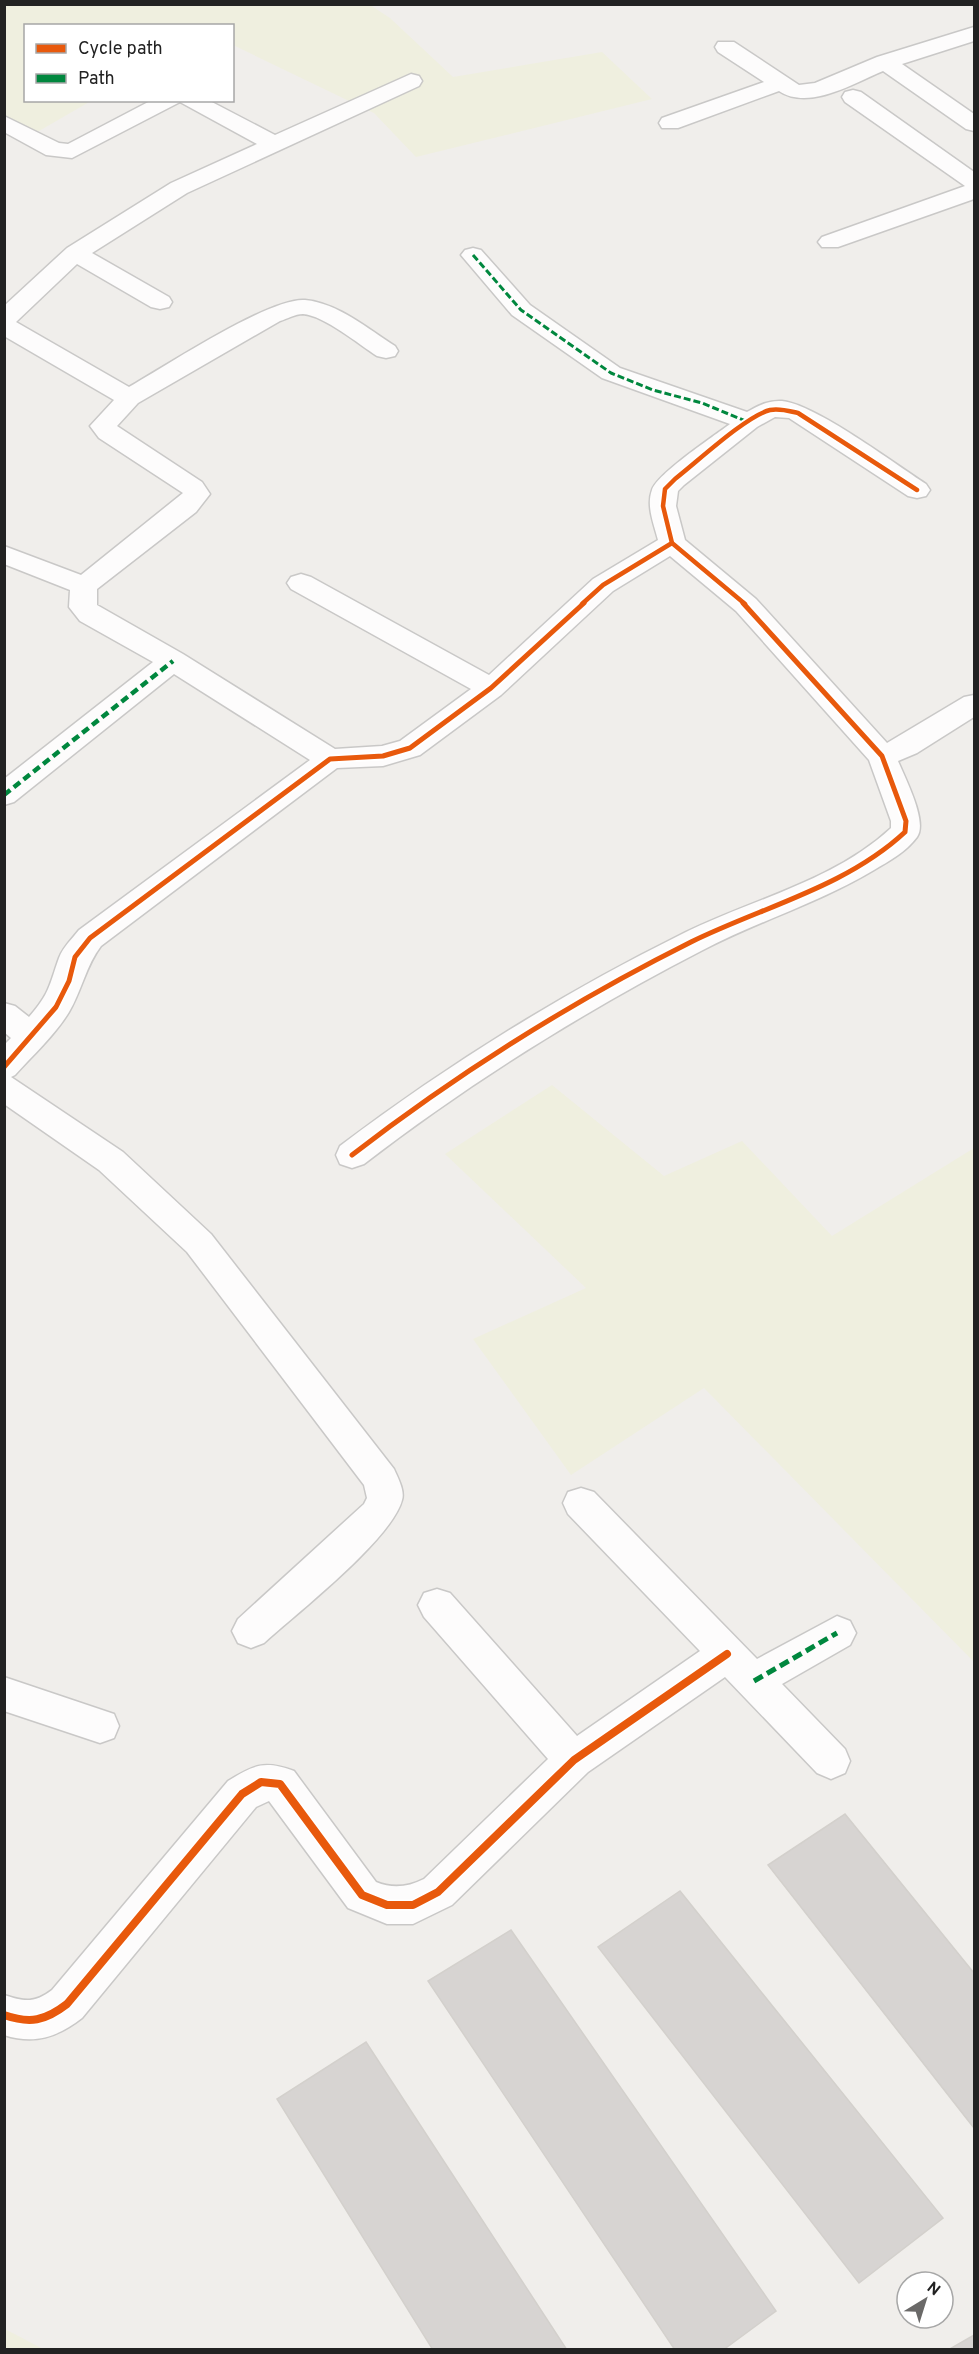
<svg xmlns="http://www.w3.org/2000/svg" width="979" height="2354" font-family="Overpass,sans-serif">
  <rect width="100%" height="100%" fill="#f0eeeb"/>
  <g fill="#efefdf">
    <polygon points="4,5 370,5 390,18 453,77 602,52 652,99 416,157 374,113 233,45 232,26 26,26 26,100 91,101 32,135 5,123"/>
    <polygon points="552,1085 664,1176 742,1141 832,1236 974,1148 974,1662 704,1388 571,1475 473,1339 586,1288 445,1154"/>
    <polygon points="5,2329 43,2349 5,2349"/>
  </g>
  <g fill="#d7d4d2" stroke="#d3d0cc" stroke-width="1.5">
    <polygon points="845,1814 974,1973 974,2128 768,1865"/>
    <polygon points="680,1891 943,2218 859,2283 598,1947"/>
    <polygon points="511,1930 776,2311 723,2350 675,2350 428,1981"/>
    <polygon points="366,2042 567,2350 433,2350 277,2099"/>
    <polygon points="974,2335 974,2350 948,2350"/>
  </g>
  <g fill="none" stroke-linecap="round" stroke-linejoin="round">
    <g stroke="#c9c8c7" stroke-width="3">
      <g id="street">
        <path d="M974 27V41L902 64 974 114V131L966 129 883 71C854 83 809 111 779 91L678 128H662L659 123 662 118 764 82 718 52 715 47 718 42H734L799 85 815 83 877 57Z"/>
        <path d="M411 74 419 76 422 81 419 86 187 193 92 253 169 297 172 302 169 307 160 309 151 307 77 264 16 322 129 387C164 367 270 297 305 300 338 303 368 329 395 346L398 351 395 356 386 358 377 356C360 345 323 315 303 314 295 314 287 319 280 321L138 403 117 426 202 482 210 494 196 512 97 589V605L183 654 335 749 382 746 400 741 471 689 291 589 287 583 291 577 301 574 311 577 489 675 593 579 658 540C654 524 646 506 652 490 657 474 714 436 730 424L602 378 512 315 461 255 465 250 473 248 481 250 530 305 620 368 747 412C758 406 768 400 782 401 815 404 895 464 926 484L930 490 926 496 917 498 908 496 789 418 775 417 757 427 684 485 678 491 676 506 685 540 756 599 887 743 964 697 974 695V717L917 753 898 761C905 778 928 822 917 837 906 852 889 861 874 870 819 903 758 921 701 951 583 1012 469 1083 364 1164L352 1168 340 1164 336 1155 340 1146C446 1066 561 994 680 935 749 900 833 882 891 828V821L869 760 736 611 670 556 613 591 501 695 420 755 383 766 337 768 101 946C86 965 82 990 69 1012 55 1035 33 1055 15 1075L11 1077 123 1152 211 1234 394 1469C398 1478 405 1491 402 1500 392 1539 297 1613 264 1643L251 1648 238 1643 232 1631 238 1619 364 1504 367 1498 364 1485 187 1252 99 1170 4 1104V1045L11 1038 4 1032V1003L15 1006 29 1017C50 993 49 986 59 958 63 947 72 939 79 930L310 760 174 674 14 802 4 805V779L153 662 80 621 69 607 70 590 4 564V546L81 575 183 493 99 438 90 426 114 400 4 336V306L67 248 171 183 257 144 180 102 72 158 46 155 4 132V116L59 143 68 144 152 100H208L275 135Z"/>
        <polygon points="853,90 861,92 974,172 974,199 838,247 822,247 818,242 822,237 965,186 845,102 842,97 845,92"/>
        <path d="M581 1488 594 1492 757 1659 837 1616 850 1621 856 1633 850 1645 782 1684 845 1749 850 1761 845 1773 831 1779 817 1773 725 1677 588 1772 452 1905 413 1924H387L348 1908 269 1801 256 1807 82 2018C57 2037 35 2045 4 2035V1995C25 2002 35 2003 52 1990L228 1781C254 1765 264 1760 294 1771L376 1882C393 1889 408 1887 424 1879L548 1759 424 1617 418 1605 424 1593 437 1589 450 1593 577 1736 700 1651 568 1514 563 1503 568 1492Z"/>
        <polygon points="4,1677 114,1714 119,1726 114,1738 100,1743 4,1711"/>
      </g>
    </g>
    <use href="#street" fill="#fdfcfc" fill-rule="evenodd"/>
    <polyline stroke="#00873e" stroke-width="3" stroke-dasharray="7 3" stroke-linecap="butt" points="473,255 521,310 611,373 653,390 702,403 748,422"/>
    <polyline stroke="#00873e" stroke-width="4.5" stroke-dasharray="8 4.5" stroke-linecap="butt" points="4,795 173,661"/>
    <polyline stroke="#00873e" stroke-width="5" stroke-dasharray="10 5" stroke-linecap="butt" points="754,1681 837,1633"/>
    <g stroke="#fff" stroke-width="8">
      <g id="cycleway-far2">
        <polyline points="582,604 603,585 672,543"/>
        <path d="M745 604 672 543 663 506 665 489 675 479C697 462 746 416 770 410 780 408 789 411 798 413L917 490"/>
      </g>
    </g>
    <g stroke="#fff" stroke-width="9">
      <g id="cycleway-far1">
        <polyline points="4,1067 56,1007 69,981 75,957 90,938 330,759 383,756 410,748 491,688 584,603"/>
        <path d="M352 1155C457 1074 573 1001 691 942 762 907 846 887 905 832L906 821 882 756 743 603"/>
      </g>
    </g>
    <g stroke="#fff" stroke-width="11">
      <path id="cycleway" d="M4 2015C30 2024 45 2021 67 2004L242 1794 261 1782 280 1784 362 1895 387 1905H413L438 1892 574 1760 727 1654"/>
    </g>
    <use href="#cycleway-far2" stroke="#e8590c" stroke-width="4.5"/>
    <use href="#cycleway-far1" stroke="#e8590c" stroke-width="5"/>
    <use href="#cycleway" stroke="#e8590c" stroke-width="8"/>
  </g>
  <rect width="979" height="2354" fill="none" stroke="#222222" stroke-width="12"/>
  <rect x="24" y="24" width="210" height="78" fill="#ffffff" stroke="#a7a7a7" stroke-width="1.5"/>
  <rect x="36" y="44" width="30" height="9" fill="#e8590c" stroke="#a7a7a7" stroke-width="1.5"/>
  <text x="78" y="54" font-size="18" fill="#222222">Cycle path</text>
  <rect x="36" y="74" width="30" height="9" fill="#00873e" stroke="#a7a7a7" stroke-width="1.5"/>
  <text x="78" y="84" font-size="18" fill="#222222">Path</text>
  <g transform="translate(925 2300) rotate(38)"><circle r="28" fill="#ffffff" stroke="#a7a7a7" stroke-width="1.5"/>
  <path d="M0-4.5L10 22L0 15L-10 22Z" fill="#6a6968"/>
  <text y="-9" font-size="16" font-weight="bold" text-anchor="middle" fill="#222222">N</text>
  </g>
</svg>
